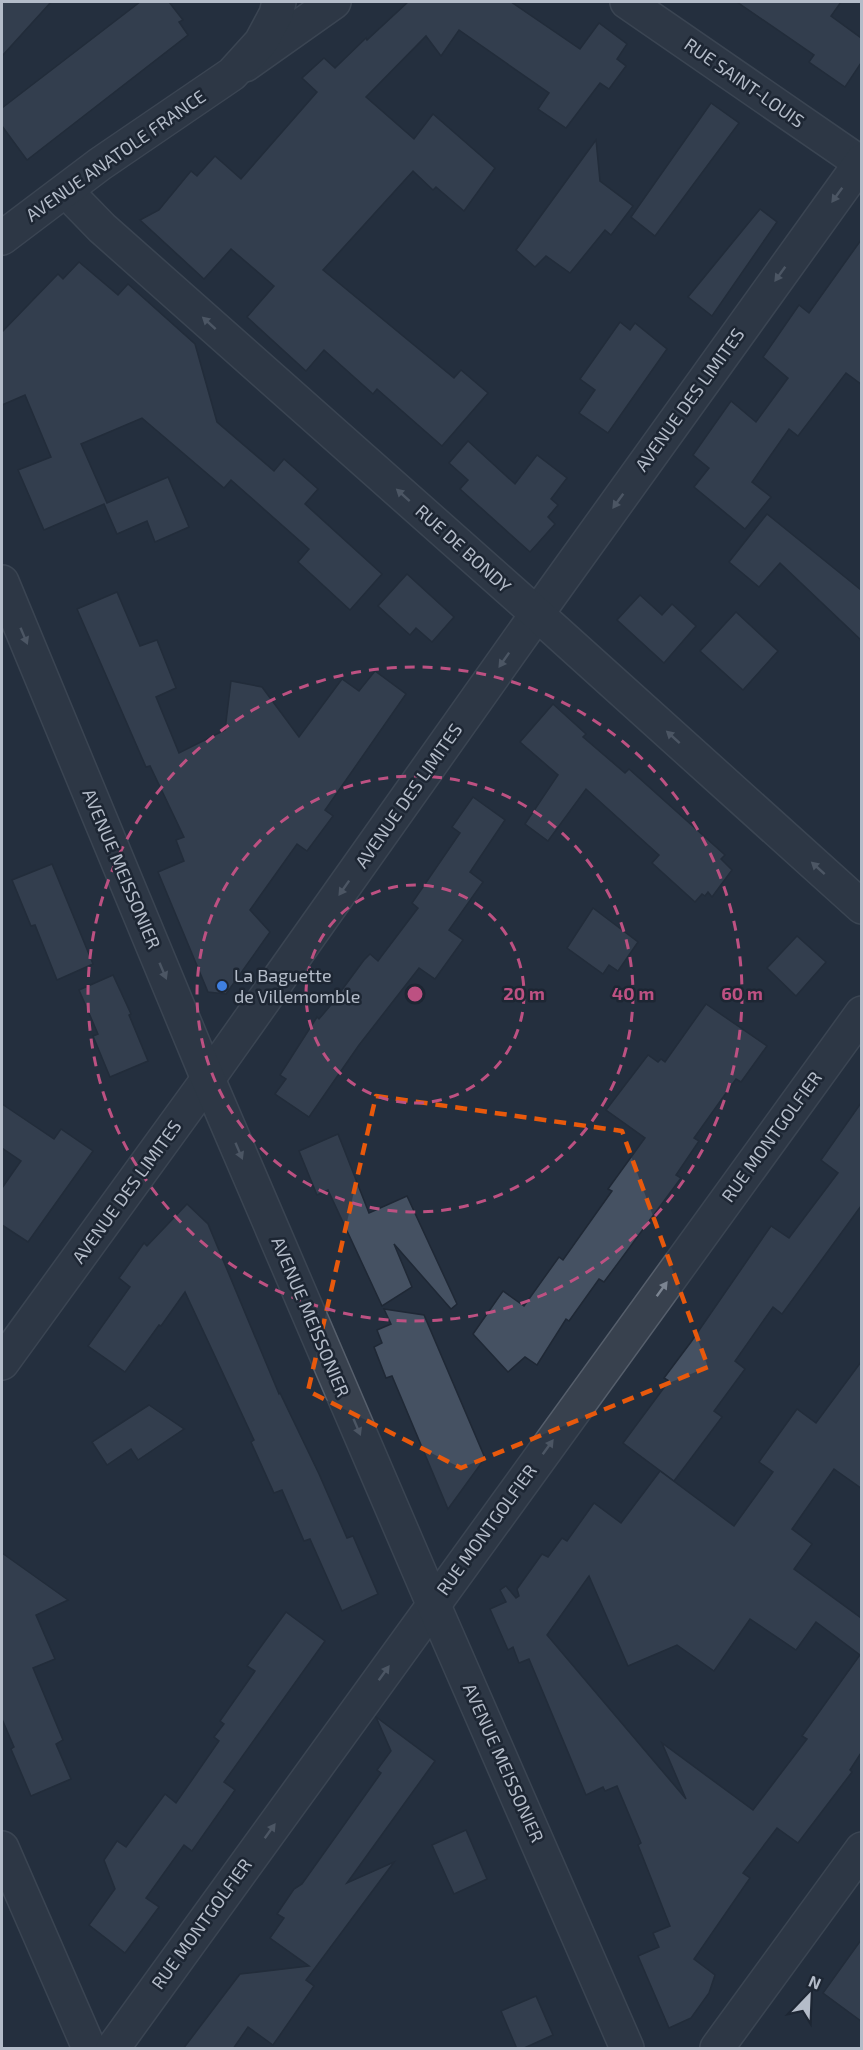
<svg xmlns="http://www.w3.org/2000/svg" width="863" height="2050" font-family="'Exo 2',sans-serif">
  <rect width="100%" height="100%" fill="#242f3e"/>
  <g fill="#455162" stroke="#1f2835" stroke-width="1.5" fill-rule="evenodd">
    <polygon points="2,2 51,2 2,56"/>
    <polygon points="140,2 169,2 183,20 179,22 188,35 27,160 2,126 2,108"/>
    <polygon points="408,2 511,2 580,49 599,23 627,44 617,59 626,66 609,89 600,83 566,128 538,109 549,93 459,30 441,56 426,36 366,97 414,139 433,114 495,168 464,211 436,187 433,190 413,171 323,270 454,378 461,370 488,393 442,446 377,389 373,394 324,350 306,371 247,317 274,286 231,249 204,279 140,220 159,210 191,171 197,176 215,156 241,179 317,92 302,78 324,58 335,68 366,38 367,40"/>
    <polygon points="737,2 841,2 831,16 861,38 861,63 845,87 809,62 814,55"/>
    <polygon points="711,103 739,123 655,236 631,217"/>
    <polygon points="596,140 600,181 633,206 611,235 605,230 570,273 546,256 535,267 516,250"/>
    <polygon points="760,209 777,222 712,316 688,297"/>
    <polygon points="861,240 861,384 846,373 798,436 789,429 752,482 771,497 745,529 694,487 709,468 693,455 731,401 756,422 788,378 763,357 799,305 809,313"/>
    <polygon points="79,262 118,295 128,284 195,344 217,422 274,471 284,459 318,489 305,504 382,574 350,610 298,562 309,549 231,480 224,488 142,418 81,444 107,503 168,477 189,527 155,542 147,521 117,534 104,504 44,530 18,470 51,457 25,395 2,405 2,332 58,274 63,279"/>
    <polygon points="620,322 630,330 635,323 667,349 608,433 579,413 595,390 580,379"/>
    <polygon points="468,441 515,484 537,455 567,478 551,499 558,505 548,517 555,524 530,552 460,489 468,480 449,463"/>
    <polygon points="767,514 861,590 861,640 780,563 759,587 729,562"/>
    <polygon points="407,574 454,617 432,642 416,628 410,635 378,606"/>
    <polygon points="117,592 140,646 157,640 176,688 156,697 179,753 225,730 231,681 262,687 299,737 342,679 359,691 375,671 406,694 325,810 333,816 307,851 297,844 250,910 270,932 226,994 208,992 158,872 184,861 176,840 184,837 150,766 146,767 77,609"/>
    <polygon points="640,595 662,615 672,604 696,626 664,663 617,620"/>
    <polygon points="736,612 778,651 743,690 700,651"/>
    <polygon points="553,704 586,734 583,737 625,773 629,769 725,855 721,859 732,870 712,897 708,892 705,896 702,894 695,902 652,863 659,855 586,789 548,841 525,824 558,775 520,742"/>
    <polygon points="473,797 505,820 470,872 483,882 449,930 463,940 435,979 419,968 359,1045 309,1117 275,1094 286,1079 280,1075 317,1017 319,1019 330,1006 364,960 370,954 378,961 418,908 412,903 460,833 452,827"/>
    <polygon points="52,864 93,964 57,980 35,925 31,926 12,880"/>
    <polygon points="593,908 638,942 618,971 609,965 603,974 567,948"/>
    <polygon points="797,936 826,962 796,996 767,968"/>
    <polygon points="113,975 131,1014 129,1015 148,1061 110,1077 93,1036 98,1034 79,990"/>
    <polygon points="706,1004 767,1046 741,1082 736,1079 694,1138 699,1141 676,1175 681,1178 604,1282 599,1279 569,1321 566,1319 537,1365 525,1357 508,1372 473,1334 503,1291 524,1306 559,1257 563,1260 612,1191 608,1189 645,1138 606,1110 648,1055 658,1062 661,1059 665,1062"/>
    <polygon points="861,1103 861,1206 782,1314 773,1307 735,1361 745,1369 714,1411 722,1417 674,1481 623,1443 669,1381 664,1378 691,1342 771,1226 789,1238 838,1173 821,1160"/>
    <polygon points="2,1104 54,1139 61,1129 93,1151 28,1242 2,1225 2,1188 21,1161 2,1148"/>
    <polygon points="338,1134 369,1213 407,1196 457,1304 451,1309 394,1244 412,1287 382,1306 328,1190 317,1195 299,1151"/>
    <polygon points="187,1204 208,1224 279,1394 280,1393 319,1474 347,1538 353,1536 378,1594 342,1611 310,1539 304,1541 282,1490 274,1493 251,1442 254,1440 185,1292 161,1326 159,1325 125,1372 88,1346 130,1287 119,1278 144,1243 147,1246"/>
    <polygon points="384,1309 424,1315 485,1458 448,1509 392,1376 386,1378 374,1347 382,1343 377,1330 391,1324"/>
    <path d="M861 1362V1488L834 1469 792 1529 812 1544 794 1569 861 1618V1753L850 1770 852 1772 798 1843 777 1828 743 1873 750 1878 694 1959 715 1975 709 1993 691 2018 669 2028 638 1956 659 1947 653 1933 670 1926 638 1845 641 1843 617 1786 605 1791 603 1787 586 1795 529 1659 519 1663 513 1647 508 1650 490 1609 506 1602 500 1590 506 1586 516 1598 519 1596 517 1589 542 1554 548 1557 562 1538 567 1541 594 1503 621 1523 660 1471 734 1526 773 1472 759 1462 797 1409 816 1423ZM589 1576 628 1666 677 1645 714 1671 750 1619 796 1650 816 1622 860 1655 802 1736 807 1739 753 1810 662 1743 686 1799 547 1635Z"/>
    <polygon points="149,1405 184,1429 138,1460 131,1449 107,1465 92,1442"/>
    <polygon points="2,1553 68,1600 36,1615 55,1659 33,1668 63,1740 56,1744 71,1779 31,1796 11,1749 14,1747 2,1719"/>
    <polygon points="286,1612 325,1641 224,1782 235,1790 192,1851 184,1845 146,1898 159,1907 125,1953 89,1925 115,1889 104,1860 117,1841 126,1847 165,1794 176,1803 219,1741 214,1737 224,1724 220,1721 255,1671 247,1666"/>
    <polygon points="376,1717 435,1761 347,1883 394,1862 306,1980 314,1986 273,2045 248,2027 233,2049 183,2049 240,1974 309,1966 270,1938 284,1918 277,1914 294,1889 302,1884 381,1773 377,1770 391,1751"/>
    <polygon points="466,1830 487,1879 454,1894 432,1845"/>
    <polygon points="861,1940 861,2021 823,1993"/>
    <polygon points="536,1996 553,2035 522,2049 517,2049 501,2011"/>
  </g>
  <g fill="none" stroke-linecap="round" stroke-linejoin="round">
    <g stroke="#565f6c" stroke-width="36">
      <g id="minor">
        <polyline points="627,2 862,164"/>
        <polyline points="245,65 334,2"/>
        <polyline points="2,1363 208,1079 549,597 862,161"/>
        <polyline points="2,1848 89,2048"/>
        <polyline points="113,2048 862,1013"/>
        <polyline points="717,2048 862,1849"/>
      </g>
    </g>
    <g stroke="#565f6c" stroke-width="36">
      <g id="tertiary">
        <polyline points="66,191 102,228 537,614 862,907"/>
        <polyline points="2,238 100,164 232,74 261,42 276,14 279,2"/>
        <polyline points="2,582 208,1079 428,1592 627,2048"/>
      </g>
    </g>
    <use href="#minor" stroke="#38414e" stroke-width="33"/>
    <use href="#tertiary" stroke="#38414e" stroke-width="33"/>
  </g>
  <defs><path id="oneway-solid" d="M-6-.8H1V-3.2L6.5 0L1 3.2V.8H-6Z" transform="scale(1.5)"/></defs>
  <g fill="#7c8592">
    <use href="#oneway-solid" transform="translate(837 195) rotate(126)"/>
    <use href="#oneway-solid" transform="translate(780 274) rotate(126)"/>
    <use href="#oneway-solid" transform="translate(209 323) rotate(-138)"/>
    <use href="#oneway-solid" transform="translate(403 495) rotate(-138)"/>
    <use href="#oneway-solid" transform="translate(618 501) rotate(126)"/>
    <use href="#oneway-solid" transform="translate(24 636) rotate(67)"/>
    <use href="#oneway-solid" transform="translate(504 660) rotate(125)"/>
    <use href="#oneway-solid" transform="translate(673 737) rotate(-138)"/>
    <use href="#oneway-solid" transform="translate(818 868) rotate(-138)"/>
    <use href="#oneway-solid" transform="translate(344 888) rotate(125)"/>
    <use href="#oneway-solid" transform="translate(163 971) rotate(67)"/>
    <use href="#oneway-solid" transform="translate(239 1151) rotate(67)"/>
    <use href="#oneway-solid" transform="translate(662 1289) rotate(-54)"/>
    <use href="#oneway-solid" transform="translate(357 1427) rotate(67)"/>
    <use href="#oneway-solid" transform="translate(548 1447) rotate(-54)"/>
    <use href="#oneway-solid" transform="translate(384 1673) rotate(-54)"/>
    <use href="#oneway-solid" transform="translate(270 1831) rotate(-54)"/>
  </g>
  <path d="M0 0H863V2050H0ZM376 1096 622 1131 708 1367 461 1468 308 1391Z" fill="#242f3e" fill-opacity=".55" fill-rule="evenodd"/>
  <path fill="none" stroke="#e8590c" stroke-width="4.5" stroke-dasharray="12 8" stroke-linejoin="round" d="M376 1096 622 1131 708 1367 461 1468 308 1391Z"/>
  <g fill="none" stroke="#bd5182" stroke-width="3" stroke-dasharray="10 8">
    <circle cx="415" cy="994" r="109"/>
    <circle cx="415" cy="994" r="218"/>
    <circle cx="415" cy="994" r="327"/>
  </g>
  <circle fill="#3f7fe0" stroke="#1d2633" stroke-width="2" cx="222" cy="986" r="6"/>
  <g text-anchor="middle" stroke-width="5" stroke-linejoin="round" paint-order="stroke">
    <g font-size="18" fill="#b4bcc9" stroke="#1d2633">
      <text transform="translate(744 83) rotate(35)" y="6">RUE SAINT-LOUIS</text>
      <text transform="translate(116 156) rotate(-35)" y="6">AVENUE ANATOLE FRANCE</text>
      <text transform="translate(690 400) rotate(-54)" y="6">AVENUE DES LIMITES</text>
      <text transform="translate(463 549) rotate(42)" y="6">RUE DE BONDY</text>
      <text transform="translate(409 796) rotate(-55)" y="6">AVENUE DES LIMITES</text>
      <text transform="translate(121 869) rotate(67)" y="6">AVENUE MEISSONIER</text>
      <text transform="translate(772 1137) rotate(-54)" y="6">RUE MONTGOLFIER</text>
      <text transform="translate(127 1192) rotate(-54)" y="6">AVENUE DES LIMITES</text>
      <text transform="translate(310 1317) rotate(67)" y="6">AVENUE MEISSONIER</text>
      <text transform="translate(487 1530) rotate(-54)" y="6">RUE MONTGOLFIER</text>
      <text transform="translate(503 1763) rotate(66)" y="6">AVENUE MEISSONIER</text>
      <text transform="translate(202 1924) rotate(-54)" y="6">RUE MONTGOLFIER</text>
    </g>
    <g font-size="18" fill="#b4bcc9" stroke="#1d2633" text-anchor="start">
      <text x="234" y="982">La Baguette<tspan x="234" dy="21">de Villemomble</tspan></text>
    </g>
  </g>
  <circle cx="415" cy="994" r="9" fill="#bd5182" stroke="#1d2633" stroke-width="3"/>
  <g font-size="18" text-anchor="middle" font-weight="bold" fill="#bd5182" stroke="#1d2633" stroke-width="5" stroke-linejoin="round" paint-order="stroke">
    <text x="524" y="1000">20 m</text>
    <text x="633" y="1000">40 m</text>
    <text x="742" y="1000">60 m</text>
  </g>
  <rect width="863" height="2050" fill="none" stroke="#b4bcc9" stroke-width="6"/>
  <g transform="translate(809 1996) rotate(23)" stroke="#1d2633" stroke-width="4.5" paint-order="stroke">
  <path d="M0-4.5L10 22L0 15L-10 22Z" fill="#b4bcc9"/>
  <text y="-9" font-size="16" font-weight="bold" text-anchor="middle" fill="#b4bcc9">N</text>
  </g>
</svg>
